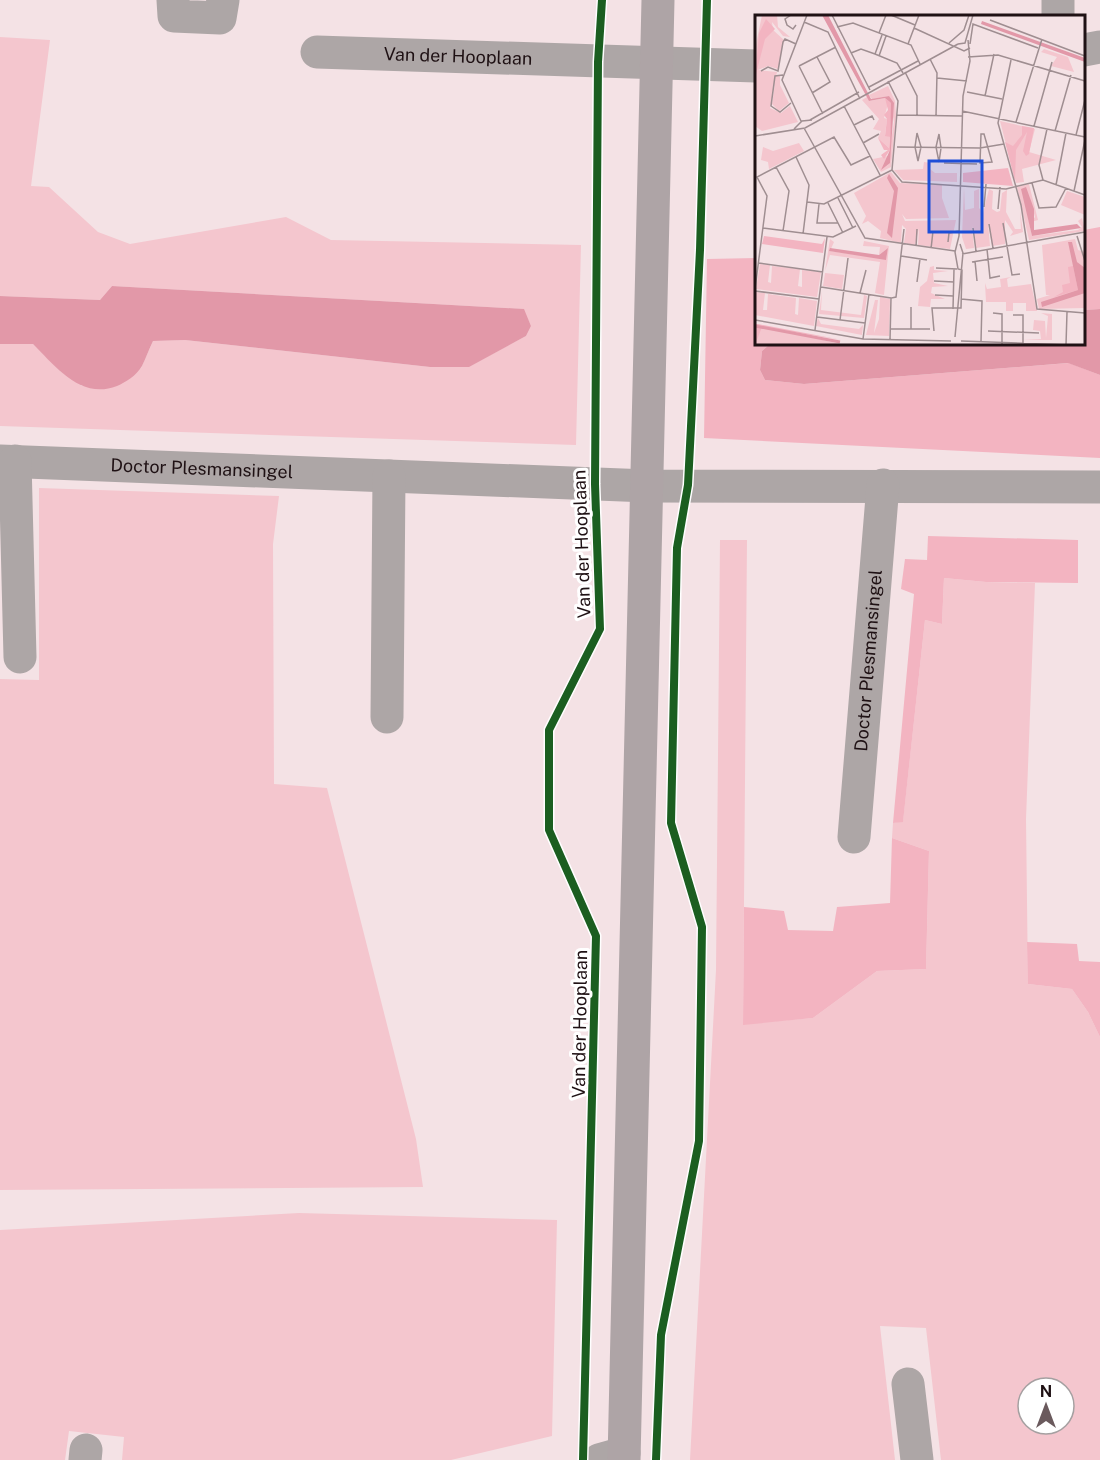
<svg xmlns="http://www.w3.org/2000/svg" width="1100" height="1460" font-family="'Public Sans',sans-serif">
  <rect width="100%" height="100%" fill="#f4e2e5"/>
  <g fill="#f4c6ce" fill-rule="evenodd">
    <polygon points="0,37 50,40 31,186 49,187 98,232 130,244 286,217 331,240 581,245 576,445 0,426 0,344 33,344 60,371 82,386 141,368 153,341 185,340 430,367 468,367 526,336 531,326 523,309 112,286 100,300 0,296"/>
    <polygon points="39,488 279,496 273,544 274,784 327,788 416,1139 423,1187 0,1190 0,679 39,680"/>
    <path d="M720 540H747L743 1024 813 1018 877 971 926 969 929 851 892 838 893 823 903 821 925 620 942 624 944 578 986 582 1035 583 1026 819 1028 984 1072 989 1088 1012 1100 1037V1460H941L926 1328 880 1326 895 1460H690L716 970ZM1028 1388H1064V1424H1028Z"/>
    <polygon points="299,1213 557,1220 552,1436 451,1460 122,1460 124,1437 69,1431 65,1460 0,1460 0,1230"/>
  </g>
  <g fill="#f3b4c1">
    <polygon points="1100,227 1100,309 1084,310 1084,230"/>
    <polygon points="756,258 756,344 770,344 762,351 760,370 765,380 804,384 1069,363 1100,375 1100,458 704,438 707,259"/>
    <polygon points="928,536 1078,540 1078,583 986,582 944,578 942,624 925,620 903,822 893,823 914,594 901,589 905,559 927,560"/>
    <polygon points="892,838 929,851 926,969 877,971 813,1018 743,1025 744,907 784,911 788,930 833,931 837,907 890,903"/>
    <polygon points="1027,942 1077,944 1079,961 1100,962 1100,1037 1088,1012 1072,989 1028,984"/>
  </g>
  <g fill="#e298a8">
    <path d="M112 286 524 309 531 326 526 336 469 367H430L185 340 153 341C149 349 146 358 142 366 136 376 126 382 117 386 81 400 56 367 33 344H0V296L100 300Z"/>
    <polygon points="1100,309 1100,375 1068,363 804,384 765,380 760,370 762,351 770,344 1084,344 1084,310"/>
  </g>
  <g fill="none" stroke-linecap="round" stroke-linejoin="round">
    <g stroke="#ada6a6" stroke-width="33">
      <polyline points="173,0 174,16 220,18 223,0"/>
      <polyline points="1058,16 1058,0"/>
      <polyline points="1084,50 1100,47"/>
      <path id="s1" d="M317 52 756 66"/>
      <path id="s2" d="M0 461 648 486 1100 487"/>
      <polyline points="15,461 20,657"/>
      <polyline points="387,717 389,476"/>
      <path id="s3" d="M854 837 883 485"/>
      <polyline points="908,1384 917,1460"/>
      <polyline points="85,1460 86,1450"/>
      <polyline points="599,1460 624,1453"/>
    </g>
    <polyline stroke="#aea4a6" stroke-width="33" points="624,1460 658,0"/>
    <g stroke="#fff" stroke-width="11">
      <g id="cycleway">
        <polyline points="583,1460 596,936 549,830 549,730 600,629 595,484 598,62 602,0"/>
        <polyline points="656,1460 661,1335 699,1141 702,927 671,823 677,548 688,485 700,250 707,0"/>
      </g>
    </g>
    <use href="#cycleway" stroke="#1b5e20" stroke-width="8"/>
  </g>
  <g text-anchor="middle" stroke-width="6" stroke-linejoin="round" paint-order="stroke">
    <g font-size="18" fill="#1f1114" stroke="#fff">
      <text dy="6" stroke="none"><textPath href="#s1" startOffset="141">Van der Hooplaan</textPath></text>
      <text dy="6" stroke="none"><textPath href="#s2" startOffset="202">Doctor Plesmansingel</textPath></text>
      <text transform="translate(582 544) rotate(-92)" y="6">Van der Hooplaan</text>
      <text dy="6" stroke="none"><textPath href="#s3" startOffset="177">Doctor Plesmansingel</textPath></text>
      <text transform="translate(580 1024) rotate(-89)" y="6">Van der Hooplaan</text>
    </g>
  </g>
  <g transform="translate(755 15)">
    <rect width="330" height="330" fill="#f4e2e5"/>
    <path d="M7 0H22L23 12 35 22 28 21 17 7 18 15 29 25 23 54 13 51 3 55 22 57 15 93 26 98 35 91 43 107 7 116 0 111V34ZM289 34 313 42 319 57 296 51 302 42 286 37ZM21 61H25V70L34 88 24 96 17 89ZM133 71 140 86 141 101 136 152 126 157 118 144 133 141 132 152 139 107 134 81 117 84 114 80ZM112 82 115 86 130 83 133 89 129 103 132 104 130 120 135 122 134 133 123 123 126 116 118 114 124 104 107 85ZM245 106 280 114 274 137 301 145 267 154 269 167 261 168ZM44 128 49 136 14 154 13 147 6 145 8 132 18 136ZM169 147 176 148 175 154 180 158H202V167L148 165 139 155 168 154ZM136 157 145 168 187 170V183L194 203 151 204 147 199 150 206 201 205 195 234 163 230 164 213 160 230 149 228 151 214 147 210 146 228 125 223 126 216 113 206 107 209 111 201 99 178ZM274 169 283 205 276 207 280 202 274 181 269 182 277 221 323 215 327 212 323 206 327 203 330 216 274 225 262 172ZM209 172 210 195 219 193V176L224 174V193L228 198 234 174 238 176 237 194 242 197 245 196 247 178 252 175 251 197 260 214H266L265 196 268 217 255 221 258 217 250 205V229L237 231 233 208 235 231 221 233 217 210 219 233 211 234 207 222ZM312 176 330 182V200L306 190ZM75 224 79 227 75 236 131 244 133 233 124 240 125 232 108 231 109 226 134 231 129 280 120 278 125 247 75 240 70 256ZM320 224 323 235 330 237V293L284 294 282 284 295 280H291L287 230ZM5 249 15 250 13 267 16 268 17 251 45 254 43 271 47 272V255L66 257 62 282 1 274ZM179 251V255L193 256 178 258 179 268 193 271 177 272 176 278 190 284H176L175 292 163 291 165 272 172 266 175 252ZM70 258 89 260 87 274 68 271ZM256 262 252 264 253 272 276 269 282 296H271V288H258V296H251V287H231L230 268 232 274 246 272 245 264ZM67 276 66 295 106 300 109 280 112 281 109 303 64 299ZM1 277 10 278 8 295H12L13 279 41 283 40 299 43 300 44 283 62 286 59 311 0 300ZM125 282 135 284 134 321 111 320 120 285H123L119 318 124 304ZM286 298 297 299V325H268L286 324 285 316 278 315 279 305 290 306 291 323 293 301ZM63 303 66 309 104 314 108 310 107 320 61 311ZM7 312 43 319 89 330H0V315Z" fill="#f4c6ce"/>
    <path d="M11 4 20 14 10 24 0 63 4 18ZM130 83 136 88V101L135 135 129 144 126 140 133 135H129L123 123 134 133 135 122 130 121 132 104 129 100 133 95ZM267 111 279 113 274 139 271 141 268 136 272 117 261 135 260 166 250 127 258 131 267 120ZM253 153 258 171 208 167V158ZM9 221 67 229 70 223 68 238 7 229ZM318 251 323 275 299 282 308 277 307 270 315 268 313 252ZM0 309H3L87 325 7 312 0 330Z" fill="#f3b4c1"/>
    <path d="M67 0H73L116 84 134 81 139 88 135 148 126 155 135 135 136 88 130 83 114 86ZM227 6 330 43V47L226 9ZM134 159 143 173 137 223 132 218 139 176 132 163ZM271 172 279 194V215L322 209 326 213 277 221 266 174ZM313 227H317L322 247 330 253V278L287 292 286 287 323 275ZM75 233 124 240 133 233 131 245 74 236Z" fill="#e298a8"/>
    <path fill="none" stroke="#e298a8" stroke-width="3" d="M0 311 85 327"/>
    <path fill="none" stroke="#9f8e91" stroke-width="1.5" d="M36 0 30 4 32 10 38 14 41 10M77 0 115 75M136 0 160 10M235 5 330 41M49 7 73 17 105 84M82 12 98 8 156 30 165 49M159 13 209 36 215 33M124 18 131 0M194 28 209 15 214 0M153 29 164 0M203 29 210 28 218 0M215 29 218 9 283 33M96 38 106 34 120 39 142 48 148 58M120 39 127 20M124 41 131 21M213 42 243 40 330 66M175 44 182 58 181 101M256 45 243 108 266 190 282 294 330 298M44 51 68 99M44 51 81 32M6 56 13 52 23 56 28 27 30 24 41 29M150 57 162 81V100M28 60 20 61 16 91 25 97 36 88M182 63 212 66M133 66 143 86 137 155 147 167 251 174 288 165 330 180M114 72 163 46M212 77 247 84M57 78 75 67 62 42M230 81 239 39M89 91 125 160M207 96 330 122M142 100 207 101M55 105 104 77M46 106 27 65 52 0M261 107 287 24M99 110 117 101 119 105M279 111 297 47M49 113 110 223 200 236M39 114 47 106 57 105M300 116 316 60M162 118 166 132 163 146 160 132ZM184 119 186 133 184 147 181 132ZM226 119H229L237 147 225 148ZM321 120 330 85M0 121 50 113 203 29M108 128 124 119M142 132 225 133 249 129M41 142 54 170 48 219M189 148 222 149M21 152 34 176 28 216M288 165 284 150 292 114M277 168 284 193 301 192 311 173M301 170 311 118M319 176 330 125M83 183 98 213M52 187 69 189 137 155M73 188 88 218M64 189 62 208H83M229 192 231 169M243 194 245 172M248 208 257 260 265 259M234 209 238 233M8 213 78 222 101 211M218 213 221 236M322 221 330 246M193 227 194 218 204 216M161 232 162 214M176 234 178 216M232 234 235 263 245 261M207 239 330 217M146 241 172 245M220 246 222 266M217 247 248 242M4 248 68 257M181 253 202 254M179 266 199 267M162 267 165 244M66 272 136 283M0 274 12 181 2 162 79 122 96 150 115 141M0 276 64 284M105 278 111 255M180 280 198 281M206 284 227 286 226 327M156 292V314M198 294 199 254M238 298 247 299V329M258 300H268V329M62 302 110 308M0 305 108 324 196 326M85 305 93 243M136 314H175M60 315 72 222M179 316 177 293H206L207 255 203 254 200 237 204 221 208 81 215 46 213 25M233 316 284 318M200 322 208 238 205 229M108 324 114 279M135 325 136 283 141 282 149 214M206 326 314 330M311 330 312 297"/>
    <path fill="#1d4ed8" fill-opacity="0.15" stroke="#1d4ed8" stroke-width="3" d="M174 146H227V217H174Z"/>
    <rect width="330" height="330" fill="none" stroke="#1f1114" stroke-width="3"/>
  </g>
  <g transform="translate(1046 1406)"><circle r="28" fill="#ffffff" stroke="#a5a0a1" stroke-width="1.5"/>
  <path d="M0-4.5L10 22L0 15L-10 22Z" fill="#6a5a5d"/>
  <text y="-9" font-size="16" font-weight="bold" text-anchor="middle" fill="#1f1114">N</text>
  </g>
</svg>
